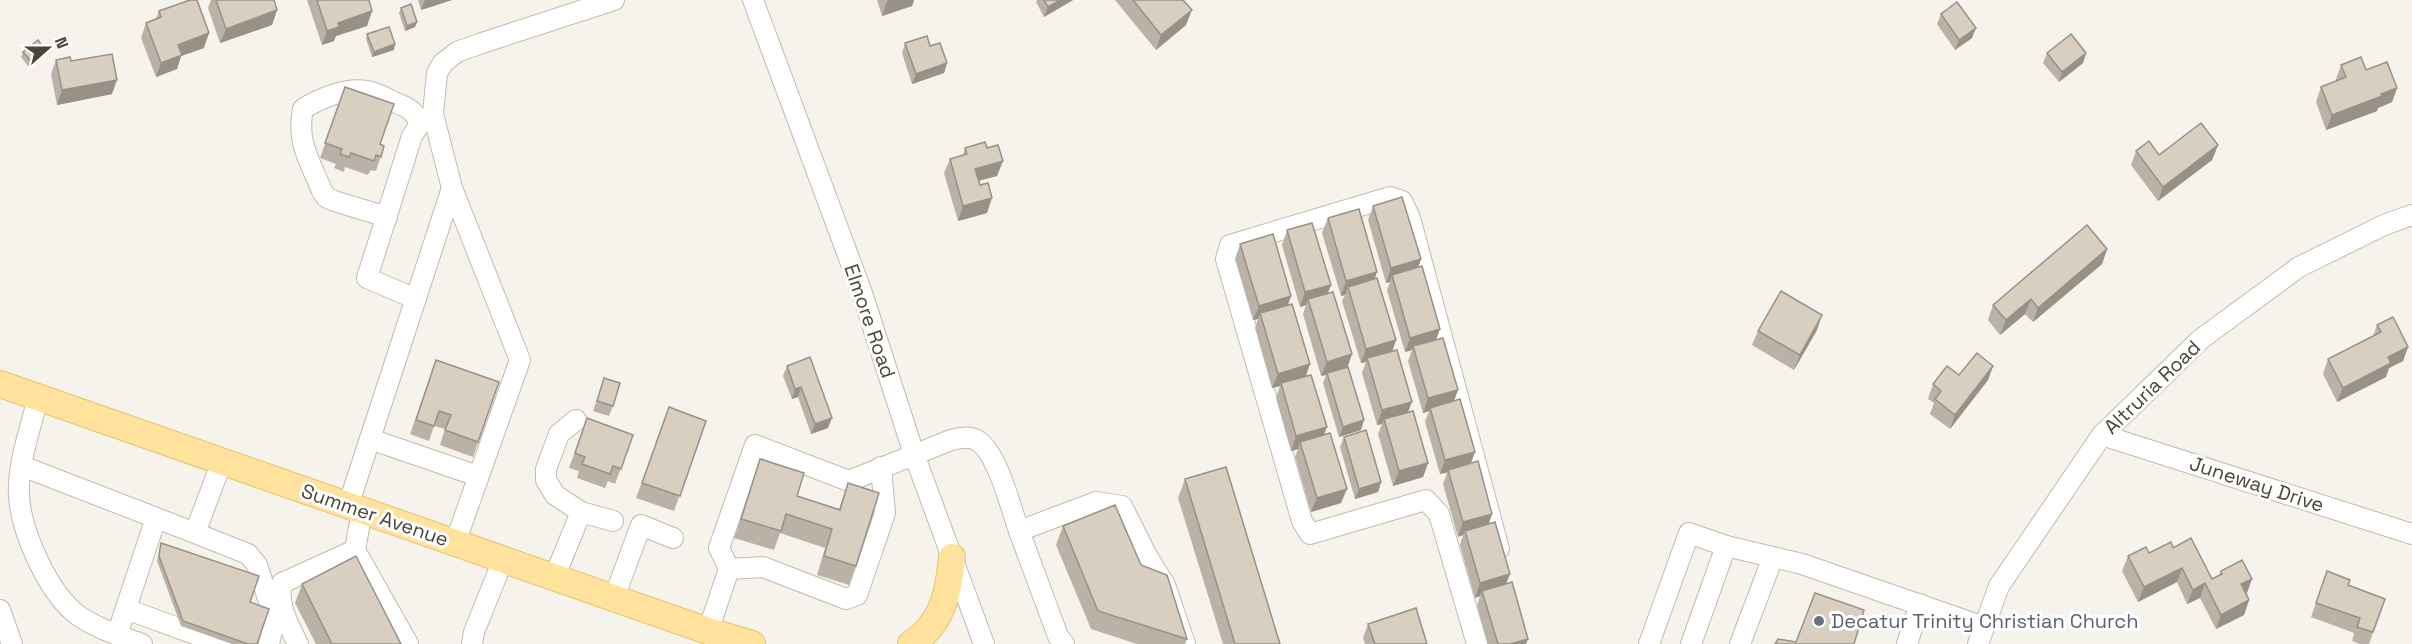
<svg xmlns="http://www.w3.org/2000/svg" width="2412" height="644" font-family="'Space Grotesk',sans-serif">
  <rect width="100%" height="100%" fill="#f6f3ec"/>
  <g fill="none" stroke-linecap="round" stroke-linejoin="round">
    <g stroke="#c2bbae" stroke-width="22">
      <g id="minor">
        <polyline points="753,0 862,293 914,454 984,644"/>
        <path d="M387 217 334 201 326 197 322 191C310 161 296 142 303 109 318 99 347 87 366 91 375 92 384 97 392 101 406 107 414 109 420 124"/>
        <polyline points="416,299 367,278 412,136 420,124 430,116"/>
        <path d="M38 397C31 428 17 464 19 496 21 532 49 595 79 616 98 629 121 636 142 644"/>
        <polyline points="2102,435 2412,534"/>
        <polyline points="370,439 478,476"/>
        <polyline points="22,466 195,533 222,461"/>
        <polyline points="348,506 452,188"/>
        <polyline points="362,511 355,550 408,644"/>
        <polyline points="581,512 613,521"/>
        <polyline points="1019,531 1058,636 1064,644"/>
        <polyline points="195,533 248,554 257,565 271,608 273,626 269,644"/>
        <polyline points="455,543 520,360 452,188 433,114 437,73 443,63 457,52 479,44 614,0"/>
        <polyline points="729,569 763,567 846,599 857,595 885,513 881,467"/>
        <polyline points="554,578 581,512 555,495 546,480 546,469 559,434 576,420"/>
        <polyline points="614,598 641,525 673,538"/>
        <polyline points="126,609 222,644"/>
        <polyline points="0,610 12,644"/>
        <path d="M708 631 729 569 719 548 755 445 849 481 951 440C960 438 970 435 978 441 998 454 1011 509 1019 531L1096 502 1122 506 1147 556 1165 585 1185 644"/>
        <polyline points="117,635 156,518"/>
        <path d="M298 644C289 626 276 603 282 583L355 550"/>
        <polyline points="472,644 474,632 503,560"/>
        <polyline points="1477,644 1439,514 1426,500 1310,534 1302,521 1226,259 1230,245 1390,197 1402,201 1410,218 1499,549"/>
        <polyline points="1649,644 1689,533 1726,546 1802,564 1984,627"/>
        <polyline points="1691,644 1726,546"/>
        <polyline points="1740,644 1773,557"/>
        <polyline points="1907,644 1920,604"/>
        <polyline points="1978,644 1999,586 2102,435 2201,339 2299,267 2384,225 2412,215"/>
      </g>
    </g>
    <g stroke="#e6c16a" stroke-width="28">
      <g id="major">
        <polyline points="0,384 708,631 752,644"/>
        <path d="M911 644C943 624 949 591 952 557"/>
      </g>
    </g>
    <use href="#minor" stroke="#fff" stroke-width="20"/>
    <use href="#major" stroke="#ffe39c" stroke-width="26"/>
  </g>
  <g fill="#bab2a6">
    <polygon points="211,0 274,0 277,10 272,25 220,43 208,8"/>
    <polygon points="307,0 369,0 372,11 367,26 336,36 334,41 322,45"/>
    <polygon points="418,0 452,0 421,10"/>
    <polygon points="877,0 914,0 912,6 882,16"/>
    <polygon points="1037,0 1073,0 1044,17 1036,2"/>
    <polygon points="1115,0 1183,0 1186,25 1156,50"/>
    <polygon points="401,8 417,22 415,27 405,31 399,13"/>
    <polygon points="159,11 204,48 181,56 177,69 156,77 141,38 146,23 156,19"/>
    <polygon points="1941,14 1972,38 1955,50 1937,24"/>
    <polygon points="367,34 394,50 372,57 366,39"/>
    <polygon points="905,43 947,63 944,73 912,84 902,53"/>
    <polygon points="23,52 43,54 28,66 21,57"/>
    <polygon points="2047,53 2086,53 2083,63 2059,82 2043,63"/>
    <polygon points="56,60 71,61 112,94 57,105 51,74"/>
    <polygon points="2341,65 2366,70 2397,88 2392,102 2378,108 2377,111 2326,130 2316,102 2321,87 2336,81 2336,79"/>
    <polygon points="345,87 380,144 384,146 376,171 371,170 368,175 345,167 344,172 334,168 336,164 320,158"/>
    <polygon points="2218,145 2212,160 2158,201 2131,165 2136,151 2159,155"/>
    <polygon points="965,148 987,148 997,176 978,181 987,213 958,221 944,173 950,159 963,155"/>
    <polygon points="1373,206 1421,259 1418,267 1436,340 1471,463 1492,514 1489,524 1506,584 1528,639 1526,644 1488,644 1477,606 1480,596 1475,598 1460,545 1463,535 1458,537 1443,484 1447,473 1440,474 1425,422 1429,411 1423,413 1408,361 1412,350 1405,352 1387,290 1390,282 1386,283 1368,220"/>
    <polygon points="1328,218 1375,279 1396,340 1392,351 1408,412 1428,463 1423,477 1393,486 1378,434 1382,424 1377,425 1362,373 1366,362 1361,363 1342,301 1345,295 1341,296 1322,233"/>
    <polygon points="1287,230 1331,285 1328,293 1347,367 1361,430 1339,437 1323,383 1326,375 1321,376 1303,314 1306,305 1300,307 1282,245"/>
    <polygon points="1240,244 1288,305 1305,376 1324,435 1341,503 1311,512 1295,457 1298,449 1291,451 1276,398 1280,386 1272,388 1255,328 1258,319 1253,320 1235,259"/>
    <polygon points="2107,249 2102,264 2033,322 2025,314 2000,335 1988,320 1993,305"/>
    <polygon points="2377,325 2408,347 2403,361 2389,368 2386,377 2337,402 2323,374 2328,359 2373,336"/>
    <polygon points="1817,330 1794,370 1752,345 1758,331"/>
    <polygon points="436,360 499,382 473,457 440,445 445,429 434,426 429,441 410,434"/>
    <polygon points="787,366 828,428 811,434 798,397 792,399 783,376"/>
    <polygon points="1993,366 1988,380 1950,429 1930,414 1934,403 1928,399 1933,384"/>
    <polygon points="604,378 613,406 609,416 593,411"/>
    <polygon points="669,407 706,421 674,511 636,498"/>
    <polygon points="587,418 633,435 615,484 608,481 605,488 577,478 579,471 569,468"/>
    <polygon points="1344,437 1381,482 1378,492 1355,499 1340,447"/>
    <polygon points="760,459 797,496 839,509 848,483 856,566 849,585 817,575 825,548 780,533 774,550 734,538"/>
    <polygon points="1185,479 1280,644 1223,644 1178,498"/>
    <polygon points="1063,526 1141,565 1187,639 1185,644 1137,644 1091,629 1056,545"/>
    <polygon points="161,543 250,602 257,644 232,644 181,626 157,561"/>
    <polygon points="2173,548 2212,579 2219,575 2221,571 2247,593 2249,600 2244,615 2216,629 2200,598 2187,604 2177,582 2138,602 2122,571 2128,556 2149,553"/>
    <polygon points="2327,571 2348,585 2385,599 2369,644 2360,644 2352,641 2354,633 2311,617"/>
    <polygon points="302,584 401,644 316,644 295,603"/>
    <polygon points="1368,624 1427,644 1365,644 1363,638"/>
  </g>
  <g fill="#979187">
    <polygon points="425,0 452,0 421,10"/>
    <polygon points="890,0 914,0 912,6 882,16 887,1"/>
    <polygon points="1060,0 1073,0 1044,17 1048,7"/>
    <polygon points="277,10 272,25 220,43 226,29"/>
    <polygon points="1192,10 1186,25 1156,50 1161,35"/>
    <polygon points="372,11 367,26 336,36 334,41 322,45 327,31 338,23"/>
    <polygon points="417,22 415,27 405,31 407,26"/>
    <polygon points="1976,28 1972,38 1955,50 1959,40"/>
    <polygon points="209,33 204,48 181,56 177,69 156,77 161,63 178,45"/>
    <polygon points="395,44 394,50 372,57 374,52"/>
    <polygon points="44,49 43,54 28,66 30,60"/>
    <polygon points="2086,53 2083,63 2059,82 2062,72"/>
    <polygon points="947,63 944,73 912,84 916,74"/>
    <polygon points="117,80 112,94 57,105 62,90"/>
    <polygon points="2397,88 2392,102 2378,108 2377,111 2326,130 2332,115"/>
    <polygon points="2218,145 2212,160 2158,201 2163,187"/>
    <polygon points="1003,161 997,176 970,183 975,169"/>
    <polygon points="992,198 987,213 958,221 963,206"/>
    <polygon points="2107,249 2102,264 2033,322 2038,308"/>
    <polygon points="1421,259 1416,274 1392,275 1390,282 1386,283 1391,268"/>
    <polygon points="1377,272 1372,287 1348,287 1345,295 1341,296 1346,281"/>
    <polygon points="1331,285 1325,299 1308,299 1306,305 1300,307 1305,292"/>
    <polygon points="1291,296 1286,311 1260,313 1258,319 1253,320 1259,306"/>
    <polygon points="2031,299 2025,314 2000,335 2006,320"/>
    <polygon points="1822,315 1817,330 1794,370 1800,355"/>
    <polygon points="1440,329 1435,343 1413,346 1412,350 1405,352 1410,338"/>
    <polygon points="1396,340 1391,355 1367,358 1366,362 1361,363 1366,349"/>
    <polygon points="2408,347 2403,361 2389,368 2386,377 2337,402 2343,388 2388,357"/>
    <polygon points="1352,354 1347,369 1327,373 1326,375 1321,376 1327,362"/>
    <polygon points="1310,364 1305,379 1281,383 1280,386 1272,388 1278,374"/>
    <polygon points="1993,366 1988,380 1950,429 1955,415"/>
    <polygon points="801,387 798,397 792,399 795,389"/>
    <polygon points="1458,390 1453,404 1430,408 1429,411 1423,413 1428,398"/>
    <polygon points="1412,402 1406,417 1384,419 1382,424 1377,425 1382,410"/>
    <polygon points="832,418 828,428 811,434 815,424"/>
    <polygon points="1364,420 1361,430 1339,437 1343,427"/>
    <polygon points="1327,427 1321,442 1300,442 1298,449 1291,451 1296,436"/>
    <polygon points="1475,452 1470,466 1448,470 1447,472 1440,474 1445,460"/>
    <polygon points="1428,463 1423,477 1393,486 1399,471"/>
    <polygon points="1381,482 1378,492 1355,499 1359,489"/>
    <polygon points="1347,489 1341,503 1311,512 1317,498"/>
    <polygon points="1492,514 1487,528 1465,531 1463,535 1458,537 1463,522"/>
    <polygon points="2182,568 2177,582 2138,602 2144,587"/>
    <polygon points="1510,574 1504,589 1482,591 1480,596 1475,598 1480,583"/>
    <polygon points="2252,579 2247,593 2236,599 2241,584"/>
    <polygon points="2205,583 2200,598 2187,604 2193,590"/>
    <polygon points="2249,600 2244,615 2216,629 2221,615"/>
    <polygon points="1528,639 1526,644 1510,644"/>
  </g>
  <g fill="#d8cfc1" stroke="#979187" stroke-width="1.5">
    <polygon points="190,0 197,0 209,33 178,45 182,55 161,63 146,23 161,17 159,11"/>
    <polygon points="216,0 274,0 277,10 226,29"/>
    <polygon points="317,0 369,0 372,11 338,23 339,27 327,31"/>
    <polygon points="1044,0 1060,0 1048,7"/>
    <polygon points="1133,0 1183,0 1192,10 1161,35"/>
    <polygon points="1957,2 1976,28 1959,40 1941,14"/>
    <polygon points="411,4 417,22 407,26 401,8"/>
    <polygon points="389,27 395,44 374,52 367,34"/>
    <polygon points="2071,34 2086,53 2062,72 2047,53"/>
    <polygon points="927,36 930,46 940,43 947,63 916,74 905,43"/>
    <polygon points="38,40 44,49 30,60 23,52"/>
    <polygon points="112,54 117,80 62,90 56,60 70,57 71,61"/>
    <polygon points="2361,57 2366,70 2387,62 2397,88 2381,94 2382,96 2332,115 2321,87 2346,77 2341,65"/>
    <polygon points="345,87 394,104 380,144 384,146 381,157 376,155 374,161 351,153 349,157 340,154 342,149 325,143"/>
    <polygon points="2201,123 2218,145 2163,187 2136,151 2149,141 2159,155"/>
    <polygon points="985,142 987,148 998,145 1003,161 975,169 980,185 988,183 992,198 963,206 950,159 967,154 965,148"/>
    <polygon points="1402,197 1421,259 1391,268 1373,206"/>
    <polygon points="1359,209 1377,272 1346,281 1328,218"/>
    <polygon points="1312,223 1331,285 1305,292 1287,230"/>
    <polygon points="2087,225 2107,249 2038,308 2031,299 2006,320 1993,305"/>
    <polygon points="1273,234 1291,296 1259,306 1240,244"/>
    <polygon points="1422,266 1440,329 1410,338 1392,275"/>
    <polygon points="1377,278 1396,340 1366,349 1348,287"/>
    <polygon points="1781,291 1822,315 1800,355 1758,331"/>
    <polygon points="1333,292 1352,354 1327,362 1308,299"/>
    <polygon points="1292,304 1310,364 1278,374 1260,313"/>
    <polygon points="2393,317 2408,347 2388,357 2391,363 2343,388 2328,359 2381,332 2377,325"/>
    <polygon points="1443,338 1458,390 1428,398 1413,346"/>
    <polygon points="1397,350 1412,402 1382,410 1367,358"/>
    <polygon points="1977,353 1993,366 1955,415 1935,399 1941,391 1933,384 1947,366 1959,375"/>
    <polygon points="810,357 832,418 815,424 801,387 795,389 787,366"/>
    <polygon points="436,360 499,382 478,442 445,430 451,415 439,411 434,426 416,420"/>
    <polygon points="1348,367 1364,420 1343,427 1327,373"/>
    <polygon points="1311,375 1327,427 1296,436 1281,383"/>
    <polygon points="604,378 620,383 613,406 597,401"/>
    <polygon points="1460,399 1475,452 1445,460 1430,408"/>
    <polygon points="669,407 706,421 680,496 642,483"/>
    <polygon points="1413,411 1428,463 1399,471 1384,419"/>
    <polygon points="587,418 633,435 621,469 613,466 610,474 582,464 585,457 575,453"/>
    <polygon points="1366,430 1381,482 1359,489 1344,437"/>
    <polygon points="1330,433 1347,489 1317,498 1300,442"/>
    <polygon points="760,459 804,473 797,496 840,510 848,483 879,493 856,566 824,556 832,529 786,514 781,531 741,519"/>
    <polygon points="1478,461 1492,514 1463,522 1448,470"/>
    <polygon points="1226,467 1280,644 1235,644 1185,479"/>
    <polygon points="1115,505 1141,565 1167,575 1187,639 1098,611 1063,526"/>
    <polygon points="1495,522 1510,574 1480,583 1465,531"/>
    <polygon points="2191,538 2212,579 2222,574 2221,571 2242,560 2252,579 2241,584 2249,600 2221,615 2205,583 2193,590 2182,568 2144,587 2128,556 2146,547 2149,553 2171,542 2173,548"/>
    <polygon points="161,543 259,576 250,602 269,609 257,644 248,644 183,621 159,556"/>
    <polygon points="356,556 401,644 332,644 302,584"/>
    <polygon points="2327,571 2350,580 2348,585 2385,599 2373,632 2357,627 2360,618 2316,603"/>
    <polygon points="1512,582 1528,639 1510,644 1498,644 1482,591"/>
    <polygon points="1815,593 1864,610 1854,644 1775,644 1778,639 1796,642"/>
    <polygon points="1416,608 1427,644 1375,644 1368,624"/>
  </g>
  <circle fill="#6b7280" stroke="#fff" stroke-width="2" cx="1819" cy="621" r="6"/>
  <g text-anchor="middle" stroke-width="6" stroke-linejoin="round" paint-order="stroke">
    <g font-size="20" fill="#4b4439" stroke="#fff">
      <text transform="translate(870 321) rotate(71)" y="7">Elmore Road</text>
      <text transform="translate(2152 387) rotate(-44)" y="7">Altruria Road</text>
      <text transform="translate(2257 484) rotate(18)" y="7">Juneway Drive</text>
      <text transform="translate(375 515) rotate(19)" y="7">Summer Avenue</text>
    </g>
    <g font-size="20" fill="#5b616d" stroke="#fff" text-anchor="start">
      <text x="1831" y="628">Decatur Trinity Christian Church</text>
    </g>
  </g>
  <g transform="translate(48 48) rotate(69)" stroke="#ffffff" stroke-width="4.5" paint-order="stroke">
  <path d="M0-4.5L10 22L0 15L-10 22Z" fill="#4b4439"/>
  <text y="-9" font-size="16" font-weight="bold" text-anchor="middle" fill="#4b4439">N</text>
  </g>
</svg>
